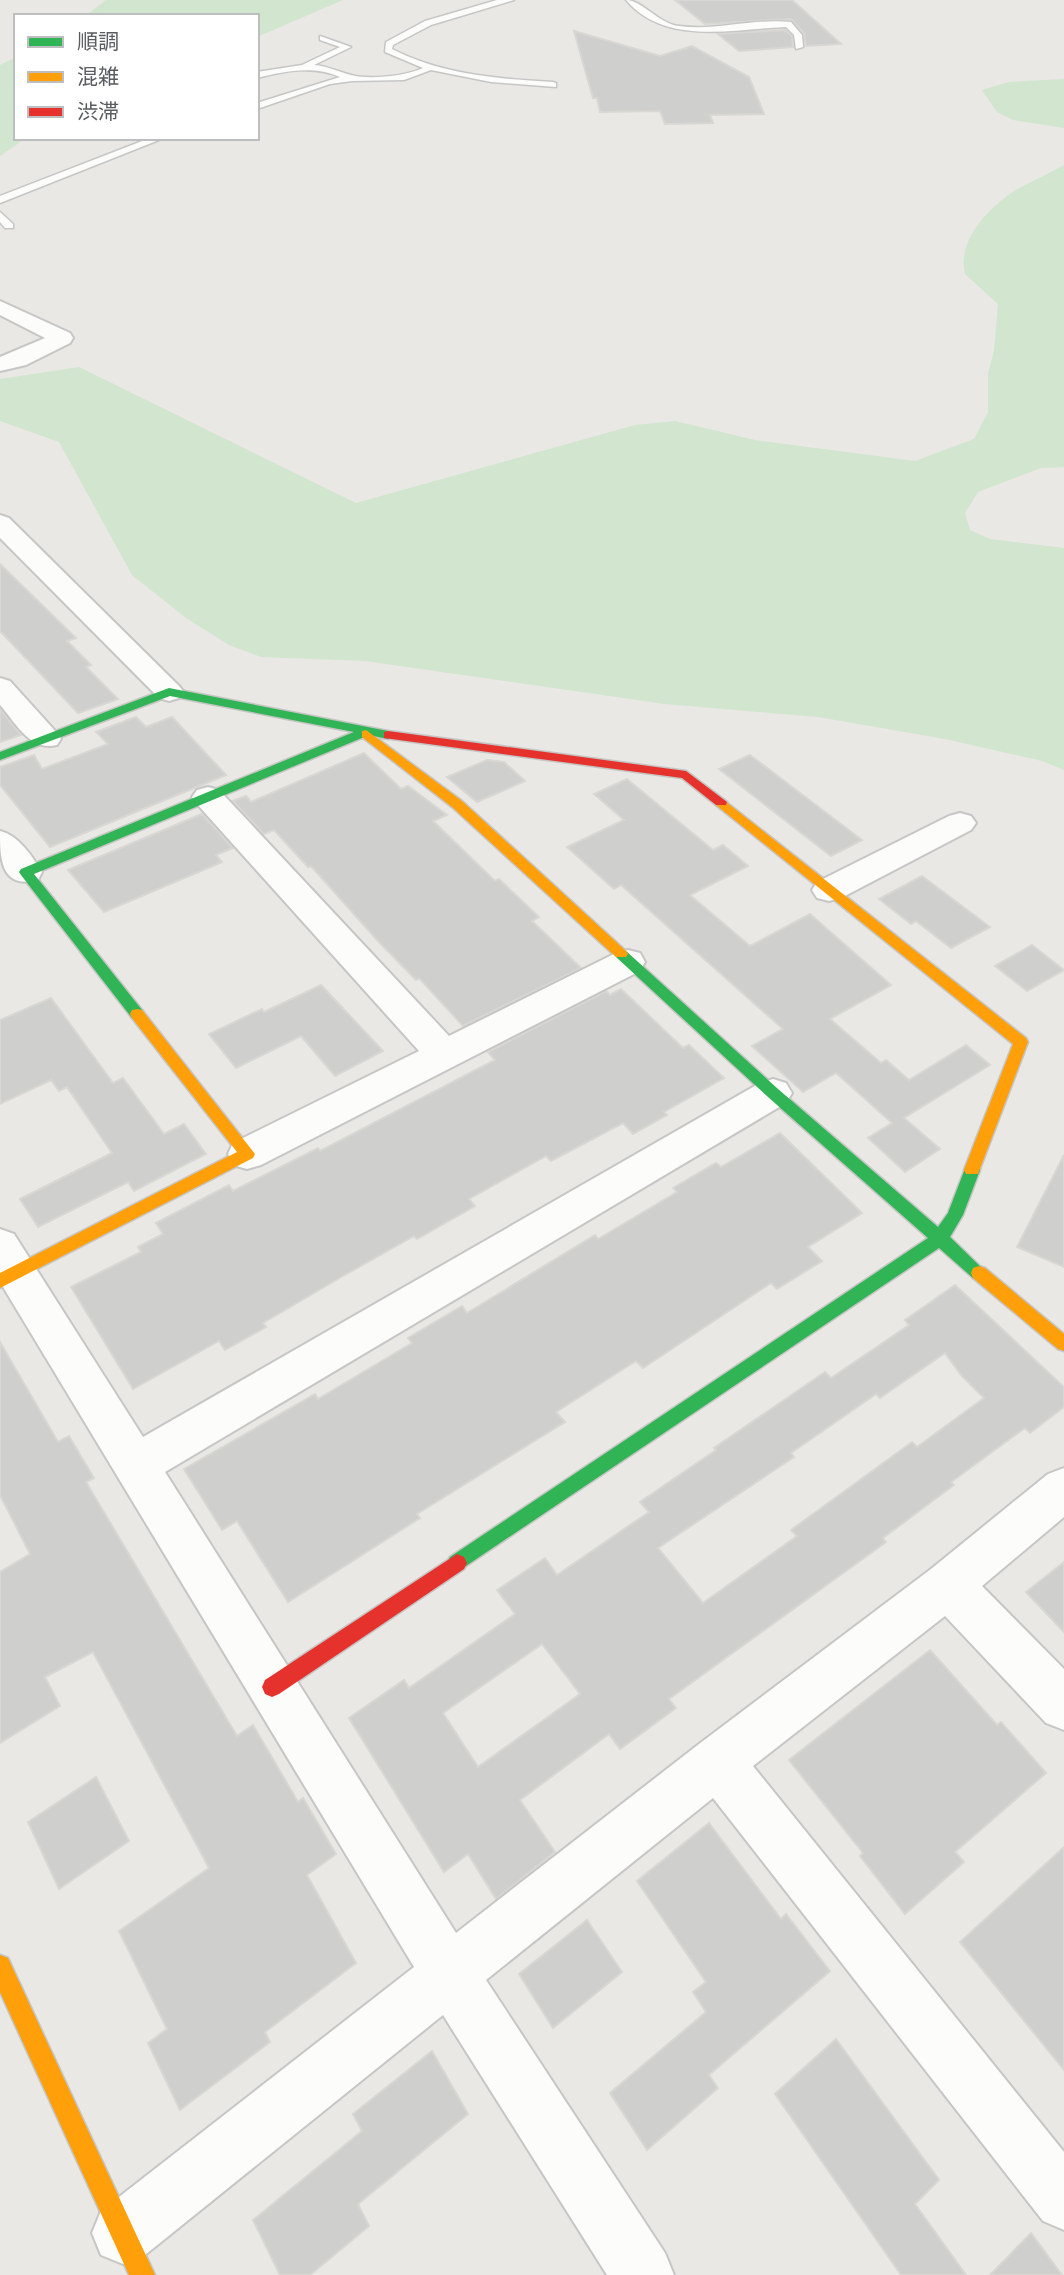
<svg xmlns="http://www.w3.org/2000/svg" width="1064" height="2275" font-family="Barlow,'Noto Sans JP',sans-serif">
  <rect width="100%" height="100%" fill="#e9e8e4"/>
  <g fill="#d1e5cf">
    <polygon points="106,0 343,0 257,37 257,16 85,16"/>
    <polygon points="16,57 16,138 26,138 0,156 0,65"/>
    <polygon points="1064,79 1064,128 1013,120 997,112 982,90 1009,82"/>
    <path d="M1064 165V467L1041 468 978 492 965 513 970 530 990 539 1064 548V770L1042 761 945 739 818 717 665 704 365 661 261 657 229 645 186 618 132 575 59 442 0 421V379L79 367 356 503 635 425 675 421 755 440 915 461 974 439 988 412V373L994 351 998 304 965 274C956 241 990 206 1016 190 1032 181 1048 174 1064 165Z"/>
  </g>
  <g fill="#cfcfcd" stroke="#d8d7d3" stroke-width="2" fill-rule="evenodd">
    <polygon points="675,0 792,0 841,44 806,46 804,33 791,19 705,24"/>
    <polygon points="785,30 792,36 793,47 739,51 718,34"/>
    <polygon points="574,31 660,56 692,46 749,77 764,114 710,115 713,123 665,124 660,111 600,112 597,98 593,98"/>
    <polygon points="0,564 76,638 67,641 91,665 86,667 118,699 78,713 0,631"/>
    <polygon points="0,709 21,735 0,742"/>
    <polygon points="136,717 146,727 172,717 226,775 50,847 0,785 0,767 34,755 42,769 108,744 96,732"/>
    <polygon points="364,753 401,789 408,786 447,815 433,821 495,881 499,879 539,917 532,921 581,968 463,1026 419,978 416,980 378,941 311,866 308,867 274,830 264,834 233,801 246,796 251,802"/>
    <polygon points="750,755 862,840 831,856 719,769"/>
    <polygon points="487,760 504,762 525,781 477,802 447,777"/>
    <polygon points="627,779 713,850 723,845 748,866 690,895 750,946 810,914 891,985 830,1019 881,1063 886,1060 909,1080 966,1045 990,1065 904,1118 940,1149 905,1172 868,1138 892,1123 836,1073 803,1092 752,1046 783,1029 621,885 614,889 567,847 624,820 594,794"/>
    <polygon points="202,814 233,848 216,855 222,862 104,912 68,870"/>
    <polygon points="922,876 990,927 951,948 916,921 911,924 879,899"/>
    <polygon points="1032,945 1064,970 1027,991 995,966"/>
    <polygon points="321,985 383,1051 335,1076 301,1036 236,1068 209,1034 262,1009 264,1012"/>
    <polygon points="621,989 683,1048 689,1045 724,1078 664,1112 667,1115 633,1134 623,1123 551,1161 546,1156 469,1199 475,1206 417,1239 414,1236 343,1276 263,1323 266,1327 225,1350 219,1341 133,1389 71,1287 141,1252 138,1247 163,1234 156,1223 229,1185 233,1191 318,1148 320,1151 495,1060 488,1052 606,991 610,995"/>
    <polygon points="51,998 113,1083 123,1078 164,1134 184,1124 206,1154 134,1191 128,1182 38,1227 20,1199 112,1153 67,1087 59,1091 51,1080 0,1104 0,1020"/>
    <polygon points="780,1133 862,1213 808,1247 822,1261 777,1289 771,1283 643,1368 636,1361 556,1412 565,1422 417,1514 420,1518 288,1602 237,1521 222,1530 184,1469 315,1394 318,1399 412,1343 408,1338 462,1306 467,1313 595,1235 598,1239 677,1192 673,1188 716,1163 721,1167"/>
    <polygon points="1064,1155 1064,1267 1017,1247"/>
    <path d="M955 1285 1064 1387V1407L1030 1433 1025 1428 951 1482 954 1485 883 1538 886 1542 669 1699 676 1708 620 1749 609 1734 520 1800 555 1852 496 1899 468 1854 444 1872 349 1718 404 1680 409 1688 515 1614 497 1590 545 1558 557 1575 649 1512 640 1502 716 1450 714 1448 825 1372 831 1378 909 1325 905 1320ZM945 1353 961 1375 984 1398 917 1447 912 1442 842 1493 791 1530 797 1536 703 1603 658 1548 794 1457 791 1453 876 1394 880 1398ZM542 1644 580 1694 478 1767 443 1713Z"/>
    <polygon points="0,1342 58,1442 69,1436 94,1478 86,1482 237,1736 253,1725 298,1802 303,1798 336,1854 307,1875 356,1963 265,2032 270,2042 180,2110 148,2043 167,2029 119,1931 209,1868 93,1652 45,1677 60,1706 0,1743 0,1572 30,1554 0,1495"/>
    <polygon points="1064,1562 1064,1632 1026,1592"/>
    <polygon points="930,1650 997,1725 1001,1722 1046,1773 955,1852 964,1862 905,1914 860,1856 863,1853 789,1760"/>
    <polygon points="96,1777 129,1841 59,1889 28,1822"/>
    <polygon points="709,1823 781,1919 786,1914 830,1971 709,2075 718,2088 647,2150 610,2093 706,2012 693,1992 706,1982 637,1881"/>
    <polygon points="1064,1847 1064,2070 960,1942"/>
    <polygon points="587,1920 622,1972 553,2028 519,1974"/>
    <polygon points="836,2039 939,2180 915,2204 966,2275 901,2275 775,2094"/>
    <polygon points="432,2051 468,2114 358,2204 369,2226 310,2275 280,2275 253,2220 362,2131 353,2114"/>
    <polygon points="1031,2233 1062,2275 990,2275"/>
  </g>
  <g fill="none" stroke-linecap="round" stroke-linejoin="round">
    <g stroke="#c6c6c6" stroke-width="3">
      <g id="lane">
        <path d="M497 0H514L431 25 393 45 392 49C441 74 497 79 553 82L556 83V87L491 82 431 70 404 80 352 81 330 84 257 109V103L340 77C314 65 284 71 257 78V72L302 65 340 47 320 40V36L351 47 314 65C327 66 339 72 351 75 369 80 406 76 423 68L385 52 386 42 425 21Z"/>
        <path d="M626 0C642 0 659 24 679 26 716 31 754 18 791 22L802 35 803 47 796 49 794 35 786 27C732 29 665 46 626 0Z"/>
        <polygon points="150,138 164,138 0,203 0,196"/>
        <polygon points="0,212 13,224 13,228 5,228 0,222"/>
      </g>
    </g>
    <g stroke="#c6c6c6" stroke-width="4">
      <g id="street">
        <polygon points="0,301 70,333 73,338 70,343 26,365 0,371 0,357 45,338 0,315"/>
        <polygon points="0,515 9,518 179,686 184,692 179,698 169,701 159,698 0,538"/>
        <path d="M0 678 10 681 57 733 61 739 57 745C30 752 16 723 0 705Z"/>
        <polygon points="208,787 219,790 449,1036 616,953 628,950 640,953 645,962 640,971 261,1165 247,1169 233,1165 228,1154 233,1143 419,1051 197,804 192,797 197,790"/>
        <polygon points="960,813 971,816 976,823 971,830 841,898 829,901 817,898 812,890 817,882 949,816"/>
        <path d="M0 831C18 835 32 856 42 872L38 880C0 890 0 857 0 831Z"/>
        <polygon points="773,1079 786,1083 792,1093 786,1103 165,1472 456,1933 699,1744 931,1569 1048,1474 1064,1468 1064,1517 982,1586 1064,1669 1064,1730 1046,1723 945,1616 753,1766 1064,2152 1064,2230 1043,2221 713,1798 486,1980 665,2253 674,2275 607,2275 443,2015 145,2255 123,2264 101,2255 92,2233 101,2211 414,1967 0,1282 0,1229 14,1234 143,1437 760,1083"/>
      </g>
    </g>
    <g stroke="#c5c5c4" stroke-width="3">
      <g id="fast">
        <polygon points="169,688 388,731 394,735 388,739 369,735 34,874 142,1010 144,1014 142,1018 132,1018 21,875 19,872 21,869 354,732 170,696 0,760 0,752"/>
        <polygon points="621,949 626,951 778,1089 938,1227 948,1213 966,1166 978,1166 980,1170 963,1215 950,1237 987,1273 985,1278 979,1280 973,1278 939,1248 457,1572 450,1569 447,1563 450,1557 928,1238 768,1097 616,957 614,954 616,951"/>
      </g>
    </g>
    <g stroke="#c5c5c4" stroke-width="3">
      <g id="slow">
        <polygon points="366,730 462,801 626,951 628,954 626,957 616,957 452,807 362,737 362,731"/>
        <polygon points="721,798 1026,1038 1028,1042 978,1174 966,1174 964,1170 1013,1044 716,805 715,802"/>
        <polygon points="137,1009 142,1010 255,1154 253,1158 0,1288 0,1273 237,1152 132,1018 130,1014 132,1010"/>
        <polygon points="979,1266 985,1268 1064,1334 1064,1351 1058,1349 973,1278 971,1273 973,1268"/>
        <polygon points="0,1955 8,1958 155,2275 129,2275 0,1992"/>
      </g>
    </g>
    <g stroke="#c5c5c4" stroke-width="3">
      <g id="jam">
        <polygon points="388,731 686,771 727,802 726,805 716,805 682,778 384,738 384,732"/>
        <polygon points="457,1554 464,1557 467,1563 464,1569 279,1694 272,1697 265,1694 262,1687 265,1680"/>
      </g>
    </g>
    <use href="#lane" fill="#fcfcfb" fill-rule="evenodd"/>
    <use href="#street" fill="#fcfcfb" fill-rule="evenodd"/>
    <use href="#fast" fill="#30b455" fill-rule="evenodd"/>
    <use href="#slow" fill="#ff9f0a" fill-rule="evenodd"/>
    <use href="#jam" fill="#e5322d" fill-rule="evenodd"/>
  </g>
  <rect x="14" y="14" width="245" height="126" fill="#ffffff" stroke="#bdbec0" stroke-width="2"/>
  <rect x="28" y="37" width="35" height="10" fill="#30b455" stroke="#bdbec0" stroke-width="2"/>
  <text x="77" y="49" font-size="21" fill="#595d61">順調</text>
  <rect x="28" y="72" width="35" height="10" fill="#ff9f0a" stroke="#bdbec0" stroke-width="2"/>
  <text x="77" y="84" font-size="21" fill="#595d61">混雑</text>
  <rect x="28" y="107" width="35" height="10" fill="#e5322d" stroke="#bdbec0" stroke-width="2"/>
  <text x="77" y="119" font-size="21" fill="#595d61">渋滞</text>
</svg>
